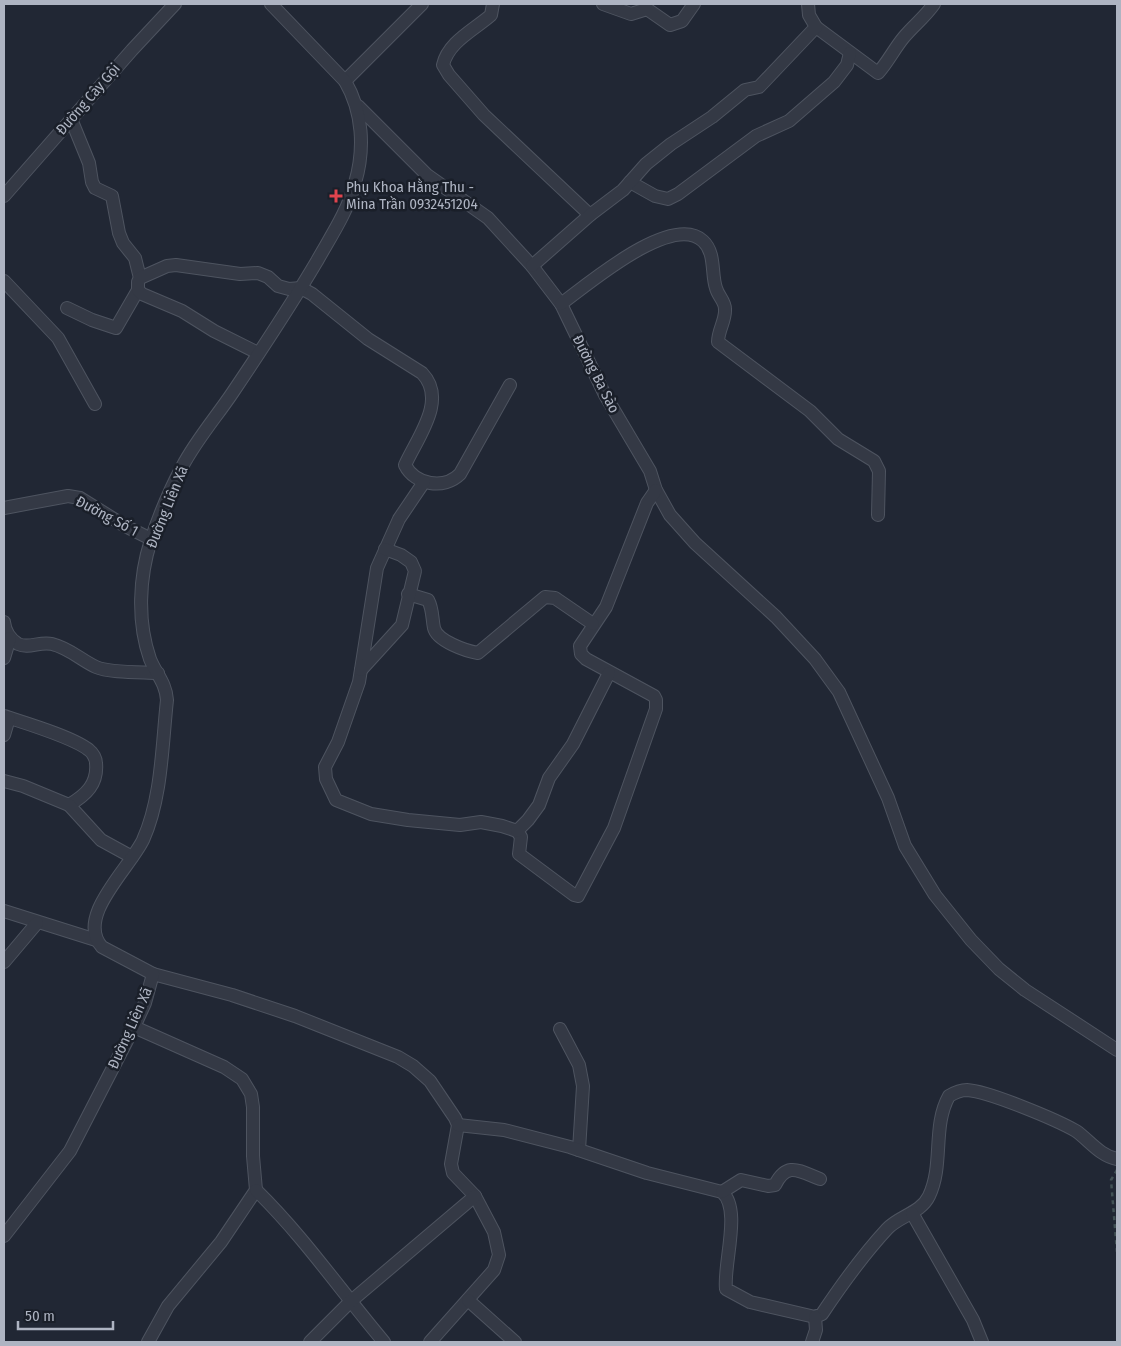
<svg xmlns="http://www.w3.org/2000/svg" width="1121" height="1346" font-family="'Fira Sans Condensed',sans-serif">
  <rect width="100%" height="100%" fill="#212734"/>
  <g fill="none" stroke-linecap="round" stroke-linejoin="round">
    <g stroke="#4e5460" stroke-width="14">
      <g id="street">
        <path d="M493 4 491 15C474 30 448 42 443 65L449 75 484 115 590 215"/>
        <polyline points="603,4 631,14 647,9 670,25 682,21 694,4"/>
        <path d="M816 27 878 73C888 62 894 49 904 37 914 25 925 17 934 4"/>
        <polyline points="345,81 422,4"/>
        <polyline points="358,106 427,175 488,218 532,266 561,304 605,395 650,471 656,490 670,515 695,543 776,617 815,659 839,692 888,798 905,846 935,895 971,940 999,969 1025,990 1117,1050"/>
        <polyline points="71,119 89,163 92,182 95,188 112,196 119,233 123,243 135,258 140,278"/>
        <polyline points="630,182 655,196 668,199 678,194 756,136 789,121 834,82 847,65 850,53"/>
        <polyline points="4,196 132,50 175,4"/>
        <polyline points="532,266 590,215 623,190 646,164 671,144 712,117 745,90 759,87 816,27 809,15 808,4"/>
        <polyline points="4,281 58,338 95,404"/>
        <path d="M561 304C587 285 672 212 703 241 716 253 711 274 716 288 718 296 725 301 725 309 726 320 718 330 718 342L810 411 838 439 874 461 879 471 878 515"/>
        <polyline points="67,308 92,320 116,328 138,290"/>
        <path d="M258 353 214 331 182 311 142 294 138 290V282L140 278 167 266 176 265 240 274 258 273 268 277 278 286 289 289 301 288 312 294 368 339 422 373C448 400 417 438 405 465 415 485 444 490 460 474L510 385"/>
        <polyline points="424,482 399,519 377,568 359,682 338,742 325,767 326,779 336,800 371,814 408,820 460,825 481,822 502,826 517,831 521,837 519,854 574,895 578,896 614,828 656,709 656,700 654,696 586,659 581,654 580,646 606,607 647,503 656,490"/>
        <polyline points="4,508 68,496 80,498 125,526 151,539"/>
        <path d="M408 594 428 600C433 609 432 619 434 628 437 641 466 651 478 653L545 597 555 598 593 624"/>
        <path d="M4 622C5 631 10 639 18 644 29 649 40 641 52 644 69 648 81 660 96 667 109 673 143 672 158 673"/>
        <polyline points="4,658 10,638"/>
        <polyline points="361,670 402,625 415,571 411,562 401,555 385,549"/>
        <path d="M4 716C25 723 73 737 89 750 93 753 96 759 96 763 98 784 86 795 69 805"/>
        <polyline points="4,735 9,718"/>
        <polyline points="4,781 23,786 69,805 101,840 132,857"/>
        <polyline points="517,831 528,820 539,805 549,778 573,744 609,673"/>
        <polyline points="4,911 96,940"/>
        <polyline points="4,962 37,923"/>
        <polyline points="153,974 232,995 295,1016 398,1057 413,1066 430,1081 455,1118 458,1125 451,1164 453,1173 475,1196 494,1232 499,1255 494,1270 430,1342"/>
        <polyline points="134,1027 224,1067 242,1079 251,1094 253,1107 253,1156 256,1190 221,1242 168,1306 148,1342"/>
        <polyline points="560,1029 579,1065 583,1086 579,1150"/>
        <path d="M458 1125 504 1130 570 1147 647 1173 722 1192C742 1209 723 1264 726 1289L750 1302 815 1317 822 1314C842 1284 863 1255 887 1229 899 1216 921 1213 929 1196 944 1165 932 1126 949 1096 954 1093 961 1090 967 1090 988 1091 1057 1120 1076 1131 1089 1140 1100 1156 1117 1159"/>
        <path d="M256 1190C304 1237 341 1291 384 1342"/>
        <path d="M722 1192 741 1180 768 1186 775 1185C787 1161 799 1171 820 1179"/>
        <polyline points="912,1213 973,1320 982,1342"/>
        <path d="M4 1236 70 1151 134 1027 145 1003 153 974 102 947C75 917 129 869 143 840 162 798 162 745 167 700 166 683 156 674 150 659 137 622 139 577 151 540 159 516 170 489 182 467 196 440 217 416 233 392 262 349 291 305 317 261 331 236 348 211 355 183 365 149 363 112 345 81L271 4"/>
        <polyline points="468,1300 515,1342"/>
        <polyline points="310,1342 350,1302 475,1196"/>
        <polyline points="812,1342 816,1330 815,1317"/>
      </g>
    </g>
    <polyline stroke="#425155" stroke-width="2.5" stroke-dasharray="4 4" stroke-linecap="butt" points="1117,1170 1111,1180 1117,1252"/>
    <use href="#street" stroke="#343945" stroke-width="12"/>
  </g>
  <path fill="#e0444e" stroke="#1a1f29" stroke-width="2" d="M333.5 188.5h5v5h5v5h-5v5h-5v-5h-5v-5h5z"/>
  <g text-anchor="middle" stroke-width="5" stroke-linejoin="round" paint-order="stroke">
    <g font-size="15" fill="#aeb4c2" stroke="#1a1f29">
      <text transform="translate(88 99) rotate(-49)" y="5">Đường Cây Gội</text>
      <text transform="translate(596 374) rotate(63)" y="5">Đường Ba Sào</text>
      <text transform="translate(167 507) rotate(-68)" y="5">Đường Liên Xã</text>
      <text transform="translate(107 516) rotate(28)" y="5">Đường Số 1</text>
      <text transform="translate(130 1028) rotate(-66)" y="5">Đường Liên Xã</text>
    </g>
    <g font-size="15" fill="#aeb4c2" stroke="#1a1f29" text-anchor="start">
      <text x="346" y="192">Phụ Khoa Hằng Thu -<tspan x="346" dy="17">Mina Trần 0932451204</tspan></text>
    </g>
  </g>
  <rect width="1121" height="1346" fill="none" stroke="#aeb4c2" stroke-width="10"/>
  <path d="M18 1321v8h95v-8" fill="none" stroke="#aeb4c2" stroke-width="2.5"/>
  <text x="25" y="1321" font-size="15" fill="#aeb4c2" stroke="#1a1f29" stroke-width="4" paint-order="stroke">50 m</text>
</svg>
